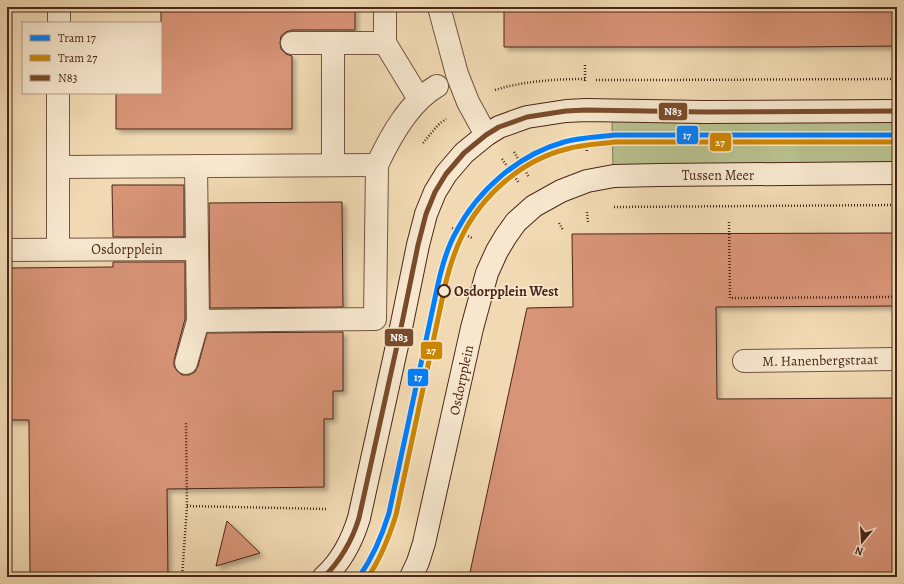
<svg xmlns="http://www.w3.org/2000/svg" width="904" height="584" font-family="Alegreya,serif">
  <defs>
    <filter id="shadow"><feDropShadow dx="3.5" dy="3.5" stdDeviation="2" flood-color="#0004"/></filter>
  </defs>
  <rect width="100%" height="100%" fill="#f1dab3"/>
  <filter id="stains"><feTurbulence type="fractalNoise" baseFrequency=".005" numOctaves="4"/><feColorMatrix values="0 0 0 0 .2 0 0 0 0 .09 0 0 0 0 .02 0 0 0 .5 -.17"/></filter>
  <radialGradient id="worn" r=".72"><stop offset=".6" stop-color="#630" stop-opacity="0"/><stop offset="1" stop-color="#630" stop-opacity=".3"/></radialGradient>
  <polygon fill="#b8c08e" stroke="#827354" points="612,118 897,121 897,164 613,167"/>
  <g fill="#d89477" stroke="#4b2619" filter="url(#shadow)">
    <polygon points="161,7 355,7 355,30 292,30 286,32 281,36 280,43 281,49 286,54 292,56 292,129 116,129 116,93 161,93"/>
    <polygon points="504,7 897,7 897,46 799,47 504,47"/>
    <polygon points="112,185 184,185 184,237 113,237"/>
    <polygon points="342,202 343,307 210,308 209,203"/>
    <polygon points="897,233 897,306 716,307 717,399 897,398 897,577 469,577 527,308 573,307 572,234"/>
    <polygon points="113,262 185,262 185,319 174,360 174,366 177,371 182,375 189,375 195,372 198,366 207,333 343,332 343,391 333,391 333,419 324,419 324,487 167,489 168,575 30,576 29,420 7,420 7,268 113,267"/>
    <polygon points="227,521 260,553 216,566"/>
  </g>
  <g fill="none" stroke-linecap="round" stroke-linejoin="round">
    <g stroke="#745340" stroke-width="24">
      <g id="street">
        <polyline points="385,7 385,43 419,99"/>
        <polyline points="439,7 457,74 468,102 486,135"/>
        <polyline points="59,23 59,7"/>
        <polyline points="292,43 385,43"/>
        <polyline points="333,165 333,43"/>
        <path d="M196 166 198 321 375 319 377 165C390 137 409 102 437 86"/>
        <polyline points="58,167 377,165"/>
        <polyline points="58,249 58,93"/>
        <polyline points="7,250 197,249"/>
        <polyline points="744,361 897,359"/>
        <polyline points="186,363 198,321"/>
      </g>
    </g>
    <g stroke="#4b2619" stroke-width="24">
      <g id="secondary">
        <path d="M324 577C342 561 352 541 359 518L402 323 418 245 426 214 435 192 446 174 464 153 486 135 499 127 527 117 566 111 586 110 704 112 897 111"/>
        <polyline points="411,577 418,562 424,543 472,328 487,273 497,251 506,236 516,222 534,206 561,191 587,181 614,176 659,175 897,173"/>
      </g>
    </g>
    <g stroke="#4b2619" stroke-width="2.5" stroke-dasharray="1 2" stroke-linecap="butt">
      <polyline points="585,65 585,81"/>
      <polyline points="596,80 653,80 897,79"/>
      <path d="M495 90C524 81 556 79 587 79"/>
      <polyline points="586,138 587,153"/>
      <polyline points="423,143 438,125 446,119"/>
      <polyline points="514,152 529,177"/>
      <polyline points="502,159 519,183"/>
      <polyline points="614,207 897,205"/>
      <polyline points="587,212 588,222"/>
      <polyline points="729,222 730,298 897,297"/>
      <polyline points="559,223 563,230"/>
      <polyline points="452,228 472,238"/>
      <polyline points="187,506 328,509"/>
      <polyline points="182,577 187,506 186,422"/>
    </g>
    <use href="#street" stroke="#f6e7ce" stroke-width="22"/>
    <use href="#secondary" stroke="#f6e7ce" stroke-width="22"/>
    <g stroke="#f6e7ce" stroke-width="8">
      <path id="bus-1" d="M324 577C341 560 352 541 359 518L402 323 418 245 426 214 435 192 446 174 464 153 486 135 499 127 527 117 566 111 586 110 704 112 897 111"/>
    </g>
    <use href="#bus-1" stroke="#7a4b2a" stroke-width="5"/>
    <g stroke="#f6e7ce" stroke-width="8">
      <path id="tram-1" d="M359 577C373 557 382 536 389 513L438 284C442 266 447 248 456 232 478 190 518 155 564 142 580 137 598 137 615 135H897"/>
    </g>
    <g stroke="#f6e7ce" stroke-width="8">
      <path id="tram-2" d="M368 577C381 558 389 537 396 515L445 286C449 269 454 252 462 236 482 195 522 160 567 149 583 144 599 144 615 142H897"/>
    </g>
    <use href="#tram-1" stroke="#007fff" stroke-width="5"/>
    <use href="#tram-2" stroke="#cc8606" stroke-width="5"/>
  </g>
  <circle fill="#f6e7ce" stroke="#4b2619" stroke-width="2" cx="444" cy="291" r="6"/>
  <g text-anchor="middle" stroke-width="3.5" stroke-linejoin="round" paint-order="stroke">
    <g font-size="14" fill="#4b2619" stroke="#f6e7ce">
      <text x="718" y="180">Tussen Meer</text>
      <text x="127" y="254">Osdorpplein</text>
      <text transform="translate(820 360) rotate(-1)" y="5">M. Hanenbergstraat</text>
      <text transform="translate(461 380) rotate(-78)" y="5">Osdorpplein</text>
    </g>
    <g font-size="14" font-weight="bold" fill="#4b2619" stroke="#f6e7ce" text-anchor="start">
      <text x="454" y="296">Osdorpplein West</text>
    </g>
  </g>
  <g stroke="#f6e7ce" stroke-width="1.5">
    <rect x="658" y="102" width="30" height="19" rx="4" fill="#7a4b2a"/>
    <rect x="676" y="125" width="23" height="20" rx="4" fill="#007fff"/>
    <rect x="709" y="132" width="23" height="20" rx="4" fill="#cc8606"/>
    <rect x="384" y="328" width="30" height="19" rx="4" fill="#7a4b2a"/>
    <rect x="420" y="341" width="23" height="19" rx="4" fill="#cc8606"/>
    <rect x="407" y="368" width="22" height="19" rx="4" fill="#007fff"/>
  </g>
  <g font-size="11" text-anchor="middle" font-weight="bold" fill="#fff">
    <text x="673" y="115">N83</text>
    <text x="687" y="139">17</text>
    <text x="720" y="146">27</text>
    <text x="399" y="341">N83</text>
    <text x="431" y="354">27</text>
    <text x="418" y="381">17</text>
  </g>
  <rect width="904" height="584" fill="none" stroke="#f1dab3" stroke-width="24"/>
  <rect x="8" y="8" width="888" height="568" fill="none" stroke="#4b2619" stroke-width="2"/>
  <rect x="12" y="12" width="880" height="560" fill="none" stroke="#4b2619"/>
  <rect x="22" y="22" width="140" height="72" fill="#f6e7ce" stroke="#b29a86"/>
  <rect x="30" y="35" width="20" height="6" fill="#007fff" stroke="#b29a86"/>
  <text x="58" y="42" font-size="12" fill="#4b2619">Tram 17</text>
  <rect x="30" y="55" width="20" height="6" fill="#cc8606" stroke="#b29a86"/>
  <text x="58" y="62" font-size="12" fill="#4b2619">Tram 27</text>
  <rect x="30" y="75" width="20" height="6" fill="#7a4b2a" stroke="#b29a86"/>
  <text x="58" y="82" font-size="12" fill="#4b2619">N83</text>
  <g transform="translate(862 542) rotate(198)" stroke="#f6e7ce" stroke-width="3" paint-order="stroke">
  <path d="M0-3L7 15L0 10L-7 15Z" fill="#4b2619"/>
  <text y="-6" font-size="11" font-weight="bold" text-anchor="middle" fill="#4b2619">N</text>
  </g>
  <rect width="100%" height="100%" filter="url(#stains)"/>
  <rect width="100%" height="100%" fill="url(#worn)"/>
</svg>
